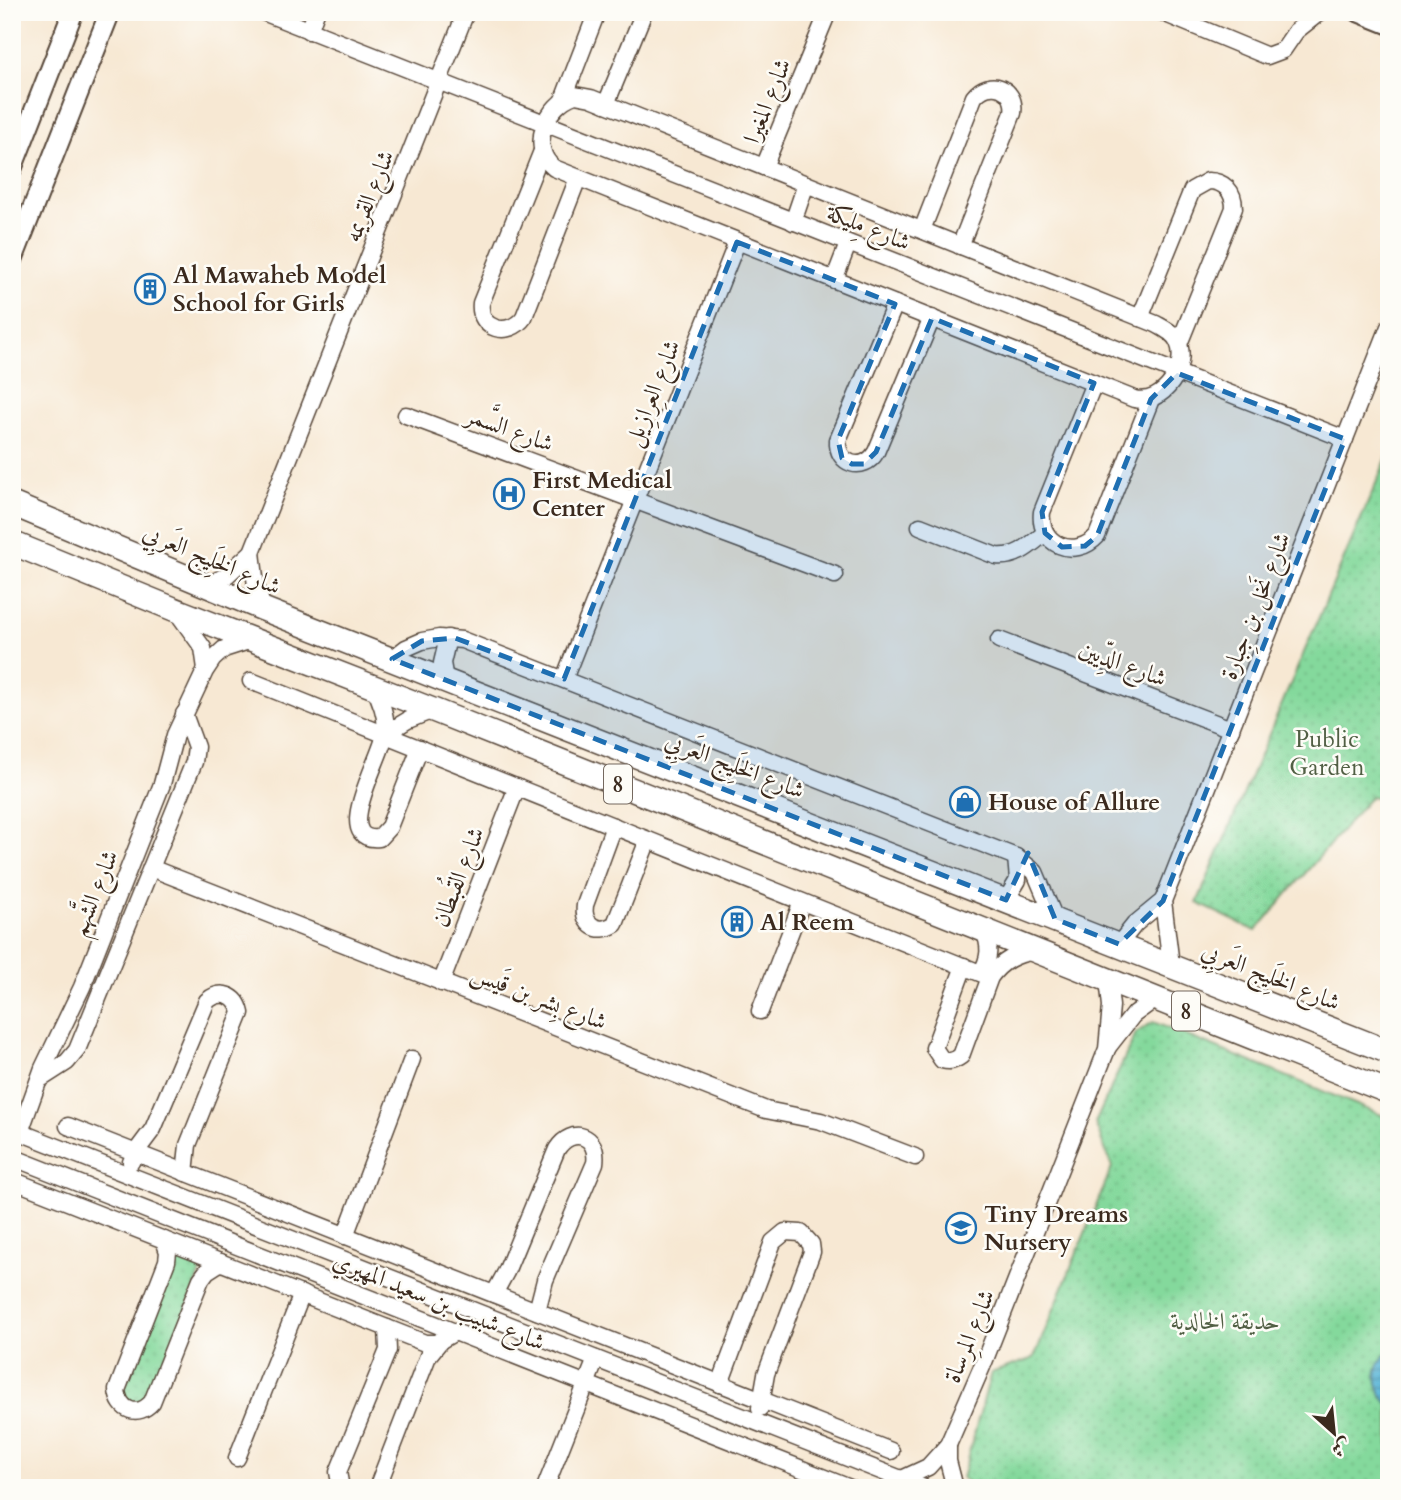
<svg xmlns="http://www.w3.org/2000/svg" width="1401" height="1500" font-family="Cardo,Amiri,serif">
  <defs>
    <pattern id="park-dots" width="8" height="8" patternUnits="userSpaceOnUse" patternTransform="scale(1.75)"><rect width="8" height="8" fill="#84d99c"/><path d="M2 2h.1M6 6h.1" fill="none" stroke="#73ba86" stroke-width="1.8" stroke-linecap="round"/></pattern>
    <pattern id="water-rules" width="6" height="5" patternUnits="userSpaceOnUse" patternTransform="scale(1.75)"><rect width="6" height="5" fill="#59b5d7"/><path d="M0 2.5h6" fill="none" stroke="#4b93ae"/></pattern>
  </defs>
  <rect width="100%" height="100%" fill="#fdfcf7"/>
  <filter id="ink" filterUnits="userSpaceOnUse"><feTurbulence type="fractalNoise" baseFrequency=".0143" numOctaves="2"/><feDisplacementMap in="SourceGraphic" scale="14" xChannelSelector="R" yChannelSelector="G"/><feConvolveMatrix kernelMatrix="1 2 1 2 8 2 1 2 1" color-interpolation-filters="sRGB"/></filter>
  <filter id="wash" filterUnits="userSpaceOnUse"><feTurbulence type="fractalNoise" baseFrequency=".00686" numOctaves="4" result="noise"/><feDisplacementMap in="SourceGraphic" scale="28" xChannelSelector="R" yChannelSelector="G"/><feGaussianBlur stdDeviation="1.57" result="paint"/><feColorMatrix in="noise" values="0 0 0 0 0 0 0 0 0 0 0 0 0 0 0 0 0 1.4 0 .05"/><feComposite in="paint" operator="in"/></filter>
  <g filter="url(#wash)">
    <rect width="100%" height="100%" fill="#f7e8d3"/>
    <g fill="url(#park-dots)" stroke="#60825d" stroke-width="2">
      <polygon points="1389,453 1389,800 1371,796 1256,931 1197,903"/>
      <polygon points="1153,1022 1389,1118 1389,1488 975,1488 962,1478 991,1373 1034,1358 1112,1167 1095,1123 1136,1033"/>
      <polygon points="176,1258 202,1269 150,1407 120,1400"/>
    </g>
    <path fill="url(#water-rules)" stroke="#4a707a" stroke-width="2" d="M1389 1351V1405C1373 1388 1371 1367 1389 1351Z"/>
  </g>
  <g filter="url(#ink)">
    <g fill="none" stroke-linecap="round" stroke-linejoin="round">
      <g stroke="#574639" stroke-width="19">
        <g id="minor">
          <polyline points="263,12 1345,439"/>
          <polyline points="1161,12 1267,56 1283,50 1296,31 1320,12"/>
          <polyline points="309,31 316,12"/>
          <path d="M575 95 591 98 1156 324C1165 329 1174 333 1178 342 1189 366 1164 406 1134 399L554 168C528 148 546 104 575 95Z"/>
          <polyline points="563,100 597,12"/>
          <polyline points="606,104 644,12"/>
          <path d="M542 151 481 303C478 330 509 338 524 317L578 178"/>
          <polyline points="764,167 828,12"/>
          <polyline points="793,222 806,184"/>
          <path d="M922 230 974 97C989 77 1017 88 1013 113L960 246"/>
          <polyline points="834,280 848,244"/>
          <path d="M895 304 838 440C836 465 864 473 876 452L932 318"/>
          <path d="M1140 318 1192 190 1208 181C1224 181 1234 191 1234 208L1179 344"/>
          <path d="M1094 383 1042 512C1038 545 1075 560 1097 536L1151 399"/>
          <polyline points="406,415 835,575"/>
          <path d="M920 526 996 556C1017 558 1029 546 1045 533"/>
          <polyline points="252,552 256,586 263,609"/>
          <polyline points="207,586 227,575 252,552 466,12"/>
          <polyline points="177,612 203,648 206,669"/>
          <polyline points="999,640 1231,729"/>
          <polyline points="392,659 406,648 422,641 439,638 462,640 1016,857 1035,872 1055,919"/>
          <polyline points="564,679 737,242"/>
          <polyline points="445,680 442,663 448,638"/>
          <polyline points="251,681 990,977"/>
          <path d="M374 687C381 701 388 718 385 734 382 757 330 843 379 838L389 827 420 748"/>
          <polyline points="385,734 408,720 433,710"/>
          <path d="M614 826 585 905C582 925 598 935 615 924L648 840"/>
          <polyline points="151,868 766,1110 821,1121 915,1157"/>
          <polyline points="1006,900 1018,880 1016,857"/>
          <polyline points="1119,944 1135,924 1163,901"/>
          <polyline points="1171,965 1163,901 1389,327"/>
          <path d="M964 966 934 1048 942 1060C950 1062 954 1061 961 1056L990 977C1002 961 1015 954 1035 951"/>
          <path d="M981 973C990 958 991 946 983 929"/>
          <polyline points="441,983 517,787"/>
          <polyline points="760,1011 802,902"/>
          <polyline points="1108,1047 1133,1015 1155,999"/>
          <polyline points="39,1080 67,1062 77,1050 194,762 196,747 184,714"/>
          <polyline points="68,1126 891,1451"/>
          <polyline points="12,1129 924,1488"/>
          <polyline points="20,1132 43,1068 82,987 162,784 175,735 205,671 213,659 224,649 252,640"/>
          <polyline points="12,1157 850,1488"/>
          <path d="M131 1162 135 1153 153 1129 207 1001C221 989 237 995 241 1013L188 1145 185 1173"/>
          <polyline points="12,1180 425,1343 436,1343 455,1332"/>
          <polyline points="345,1236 412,1059"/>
          <path d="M164 1240 168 1252 167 1261 117 1390C119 1411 138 1418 152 1402L201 1279 207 1271 221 1262"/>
          <path d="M494 1294 506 1272 557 1149C572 1126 599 1135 595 1163L545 1280 537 1311"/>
          <polyline points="720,1384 773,1242 785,1232 801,1233 811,1244 812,1252 766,1374 760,1408"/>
          <polyline points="948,1445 948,1461 955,1488"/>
          <polyline points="237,1458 302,1294"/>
          <polyline points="902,1479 928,1467 948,1445 984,1362 1107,1049 1111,1006 1108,979"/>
          <polyline points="341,1488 338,1472 388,1350 387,1328"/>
          <polyline points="377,1488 428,1356 441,1340"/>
          <polyline points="545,1488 596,1359"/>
        </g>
      </g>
      <g stroke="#574639" stroke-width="23">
        <g id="major">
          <polyline points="1359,12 1389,24"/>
          <polyline points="12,168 73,12"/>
          <polyline points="12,261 110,12"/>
        </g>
      </g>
      <g stroke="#574639" stroke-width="26">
        <g id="highway">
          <polyline points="12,504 263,609 1389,1052"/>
          <polyline points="12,543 176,610 433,710 1389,1092"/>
        </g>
      </g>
      <use href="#minor" stroke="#fff" stroke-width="16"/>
      <use href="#major" stroke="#fff" stroke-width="19"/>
      <use href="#highway" stroke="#fff" stroke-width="23"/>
    </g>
  </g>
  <path fill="#1f6fb2" fill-opacity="0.2" stroke="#1f6fb2" stroke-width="5" stroke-dasharray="14 9" stroke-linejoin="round" d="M737 242 895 304 838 440 842 458 852 464H864L876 452 932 318 1094 383 1042 512 1045 533 1062 547 1085 546 1097 536 1151 399 1177 373 1345 439 1163 901 1119 944 1055 919 1028 853 1006 900 392 659 422 641 455 638 564 679Z"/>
  <defs>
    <g id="building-ring" transform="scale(1.575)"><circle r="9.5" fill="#fdfcf7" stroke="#1f6fb2" stroke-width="1.5"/><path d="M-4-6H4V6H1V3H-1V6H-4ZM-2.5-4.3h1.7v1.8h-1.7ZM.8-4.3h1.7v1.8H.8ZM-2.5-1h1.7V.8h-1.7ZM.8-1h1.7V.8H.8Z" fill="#1f6fb2"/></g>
    <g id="hospital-ring" transform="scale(1.575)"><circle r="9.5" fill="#fdfcf7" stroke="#1f6fb2" stroke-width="1.5"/><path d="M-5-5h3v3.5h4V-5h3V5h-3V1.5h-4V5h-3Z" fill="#1f6fb2"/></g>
    <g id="shop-ring" transform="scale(1.575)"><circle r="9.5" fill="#fdfcf7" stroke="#1f6fb2" stroke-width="1.5"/><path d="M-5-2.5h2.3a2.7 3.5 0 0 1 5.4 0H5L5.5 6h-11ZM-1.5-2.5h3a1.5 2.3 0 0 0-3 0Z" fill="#1f6fb2"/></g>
    <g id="school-ring" transform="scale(1.575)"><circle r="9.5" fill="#fdfcf7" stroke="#1f6fb2" stroke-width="1.5"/><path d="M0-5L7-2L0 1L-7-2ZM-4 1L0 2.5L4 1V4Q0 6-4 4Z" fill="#1f6fb2"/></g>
  </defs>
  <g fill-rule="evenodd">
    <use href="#building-ring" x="150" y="289"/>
    <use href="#hospital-ring" x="509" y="494"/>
    <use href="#shop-ring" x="965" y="802"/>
    <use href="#building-ring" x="737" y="922"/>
    <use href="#school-ring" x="961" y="1228"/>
  </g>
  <g text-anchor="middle" stroke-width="5" stroke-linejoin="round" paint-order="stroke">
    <g fill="#fdfcf7" stroke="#75695f" stroke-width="2">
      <rect x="604" y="764.5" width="28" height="39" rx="5"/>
      <rect x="1172" y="991.5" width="28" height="39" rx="5"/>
    </g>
    <g font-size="23" font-weight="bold" fill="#3b2a1e">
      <text x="618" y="792">8</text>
      <text x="1186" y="1019">8</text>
    </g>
    <g font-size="24" fill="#3b2a1e" stroke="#fdfcf7">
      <text transform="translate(767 101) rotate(-68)" y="8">شارع المغيرا</text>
      <text transform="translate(369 196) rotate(-68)" y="8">شارع القريمه</text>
      <text transform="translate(869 227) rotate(22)" y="8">شارع مِليكة</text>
      <text transform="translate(652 393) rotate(-68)" y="8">شارع العِرازِيل</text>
      <text transform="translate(510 429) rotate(20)" y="8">شارع السَّمر</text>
      <text transform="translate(212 559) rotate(23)" y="8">شارع الخَلِيج العَربِي</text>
      <text transform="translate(1255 606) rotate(-69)" y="8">شارع نَخل بن جِبارة</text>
      <text transform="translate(1123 663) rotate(21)" y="8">شارع الدِّيين</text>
      <text transform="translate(735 765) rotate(21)" y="8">شارع الخَلِيج العَربِي</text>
      <text transform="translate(458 877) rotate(-69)" y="8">شارع القُبطان</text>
      <text transform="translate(94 893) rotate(-68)" y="8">شارع الشَّهم</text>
      <text transform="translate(1271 976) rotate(22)" y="8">شارع الخَلِيج العَربِي</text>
      <text transform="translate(539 997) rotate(21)" y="8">شارع بِشر بن قَيس</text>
      <text transform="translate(439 1301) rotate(22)" y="8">شارع شبيب بن سعيد المهيري</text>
      <text transform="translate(969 1336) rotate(-68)" y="8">شارع المِرساة</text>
    </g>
    <g font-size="24" font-weight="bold" fill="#3b2a1e" stroke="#fdfcf7" text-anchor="start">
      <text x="173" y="283">Al Mawaheb Model<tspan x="173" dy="28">School for Girls</tspan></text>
      <text x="532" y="488">First Medical<tspan x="532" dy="28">Center</tspan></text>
      <text x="988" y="810">House of Allure</text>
      <text x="760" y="930">Al Reem</text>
      <text x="984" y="1222">Tiny Dreams<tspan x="984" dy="28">Nursery</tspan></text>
    </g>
    <g font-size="24" fill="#515f44" stroke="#fdfcf7">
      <text x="1327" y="747">Public<tspan x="1327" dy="28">Garden</tspan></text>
      <text x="1225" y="1329">حديقة الخالدية</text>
    </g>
  </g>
  <rect width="1401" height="1500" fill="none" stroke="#fdfcf7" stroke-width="42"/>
  <g transform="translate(1334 1433) rotate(153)" stroke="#fdfcf7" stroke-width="5" paint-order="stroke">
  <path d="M0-5L12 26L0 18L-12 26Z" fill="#3b2a1e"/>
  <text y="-10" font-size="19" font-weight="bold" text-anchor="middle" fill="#3b2a1e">ش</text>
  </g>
</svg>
